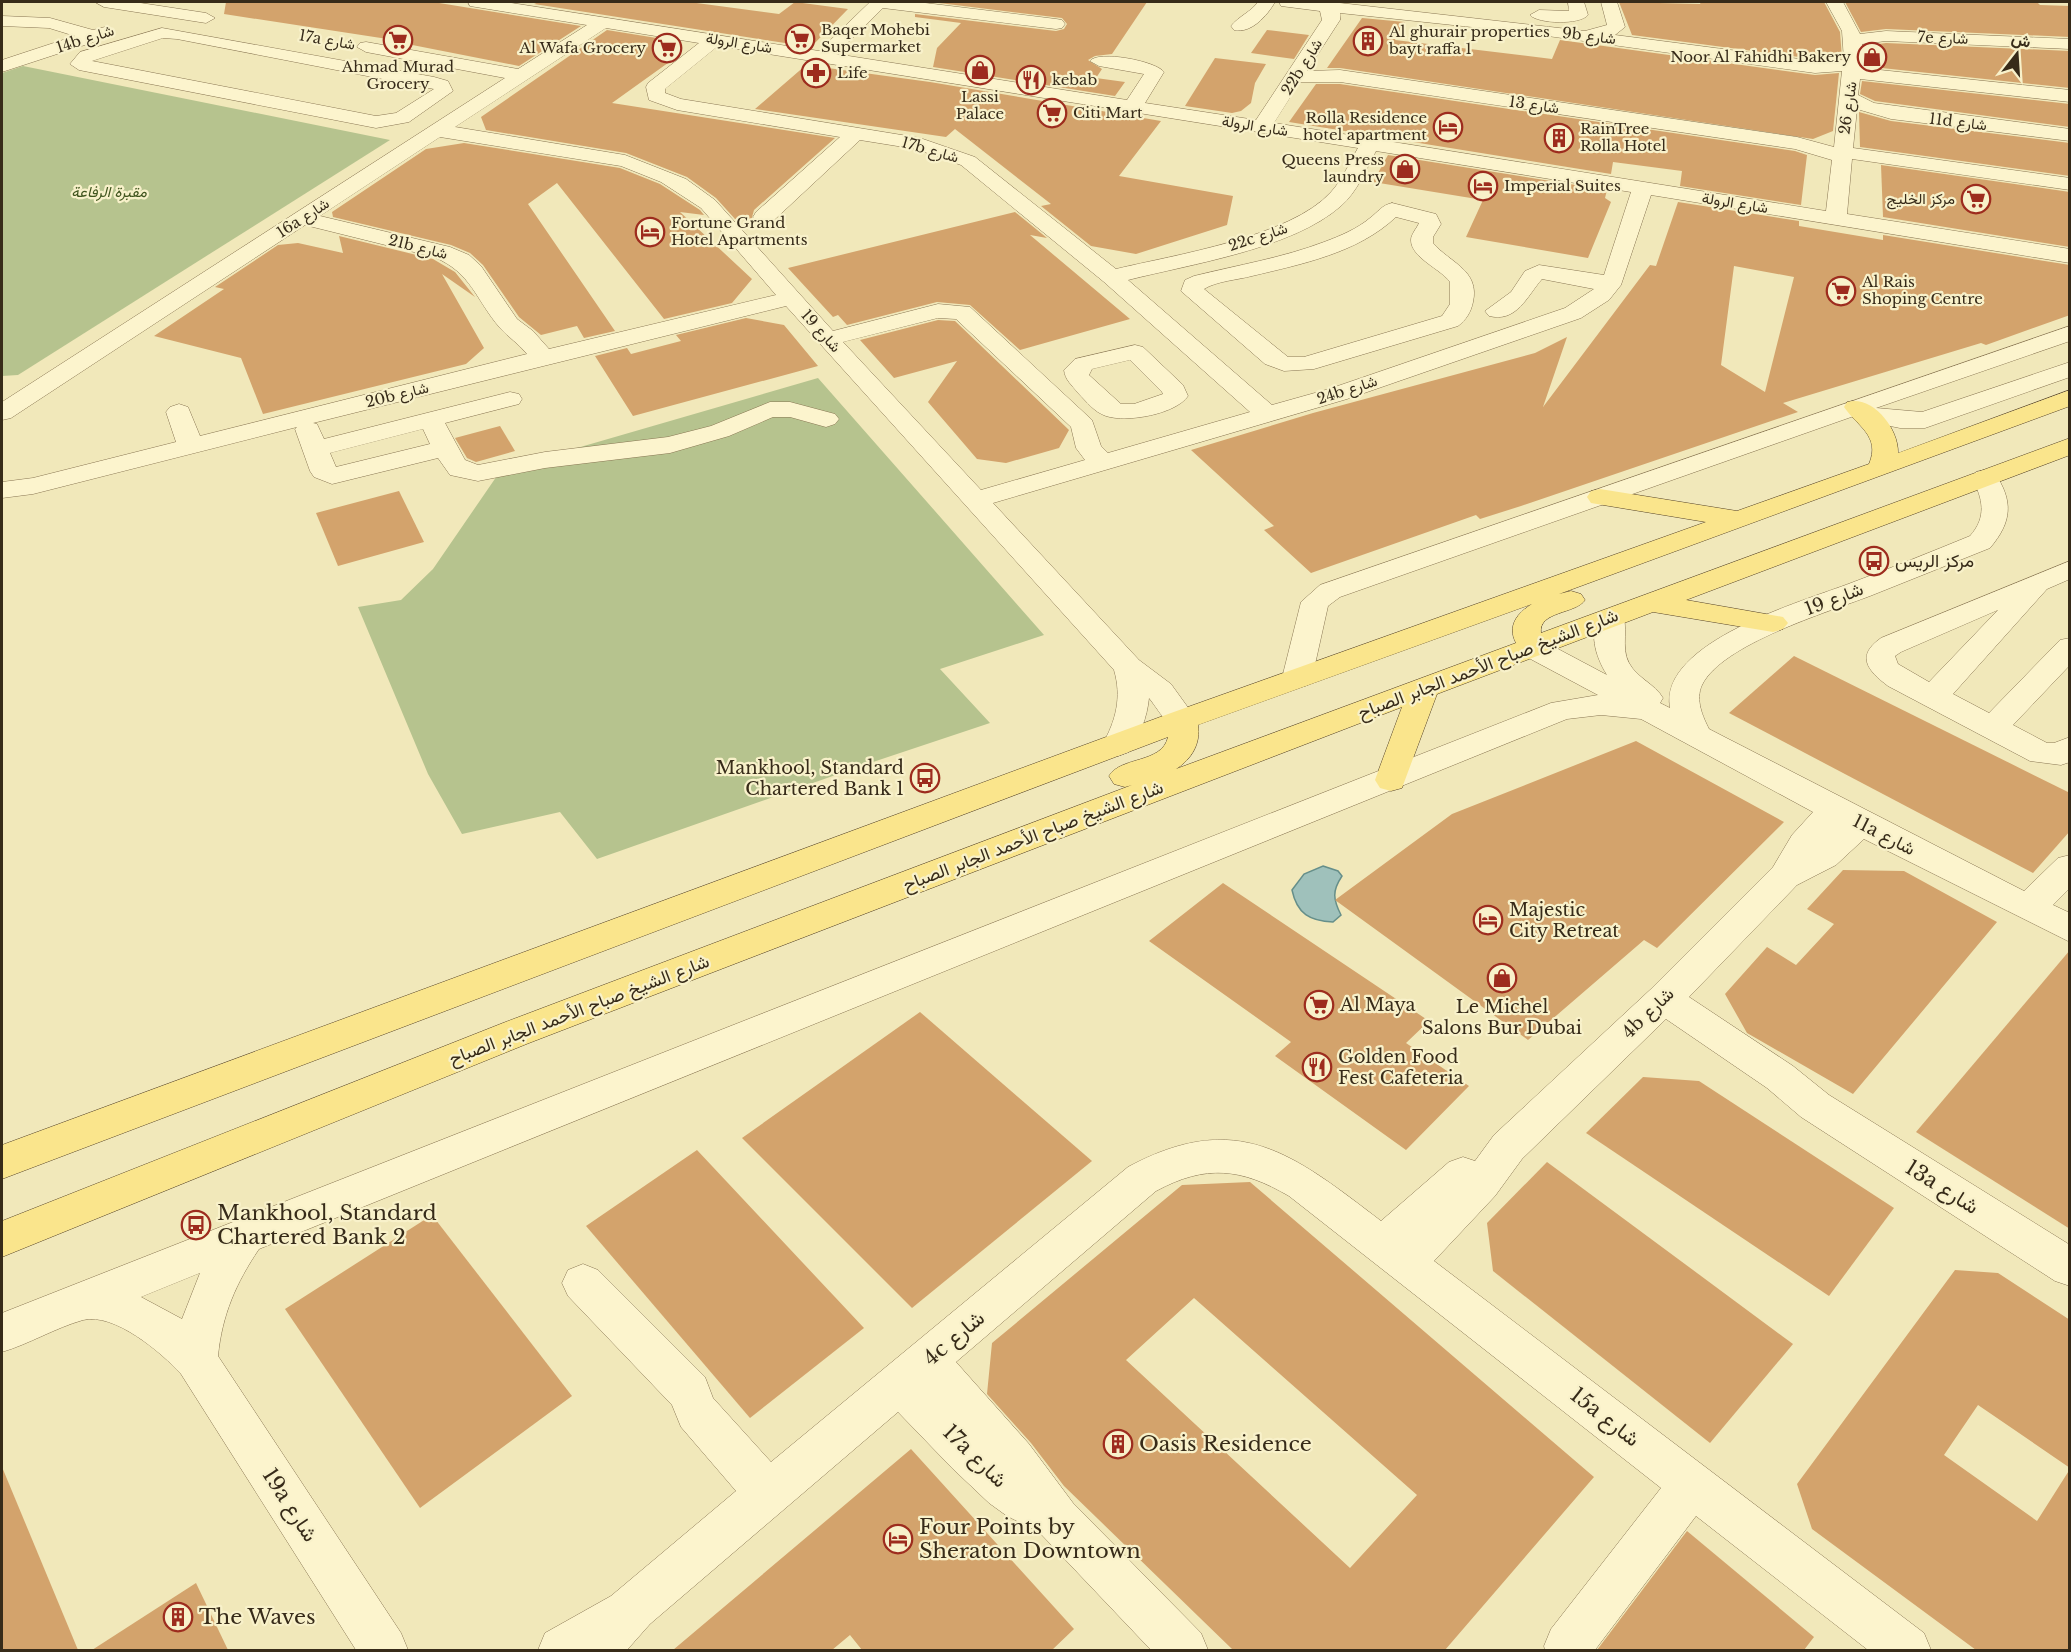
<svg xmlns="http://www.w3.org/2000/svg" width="2071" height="1652" font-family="'Libre Baskerville',Vazirmatn,serif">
  <rect width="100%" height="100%" fill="#f1e8ba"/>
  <g fill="#b6c38e">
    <polygon points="23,66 390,140 18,375 2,376 2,73"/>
    <polygon points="818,378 1044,635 940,669 990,723 861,766 597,859 560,812 462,834 428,774 358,607 401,600 433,569 501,470"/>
  </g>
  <path fill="#9fc1bb" stroke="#668f8a" stroke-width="1.5" d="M1323 866 1338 871 1342 876C1332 891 1333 899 1341 915L1333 922C1310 921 1297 914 1292 890L1304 874Z"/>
  <g fill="#d3a36c" fill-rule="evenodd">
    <polygon points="226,2 433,2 581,26 519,66 392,41 394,40 224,14"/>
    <polygon points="539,2 689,2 779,14 795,2 848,9 811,47 534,4"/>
    <polygon points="931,2 1147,2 1112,54 1095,56 1088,60 1102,69 1096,78 1125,82 1115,96 933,67 937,48 961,23 915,17 915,14 1056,31 1064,29 1067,24 1062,18"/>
    <polygon points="1619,2 1700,4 1701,2 1824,2 1840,32 1842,58 1815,59 1632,35"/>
    <polygon points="1845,2 2037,2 2040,5 2070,6 2070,37 1886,29 1861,32"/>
    <polygon points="1362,18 1405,22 1395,40 1552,59 1560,40 1815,75 1839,73 1833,131 1813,139 1340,68 1327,68"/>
    <polygon points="607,30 669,40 679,55 612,103 835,138 754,210 751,221 735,219 716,198 687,177 626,153 486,130 481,117"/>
    <polygon points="1267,30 1309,35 1294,59 1251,53"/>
    <polygon points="1886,43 2070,51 2070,88 1863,66 1864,46"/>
    <polygon points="1215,58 1266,64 1255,83 1251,103 1241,111 1232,113 1185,106"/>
    <polygon points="806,65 930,82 1161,121 1119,176 1233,196 1227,225 1136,254 1091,246 1041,206 1051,204 955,129 946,137 755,109"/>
    <polygon points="1862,81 2070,104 2070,127 1875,101 1860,94"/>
    <polygon points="1316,84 1340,84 1795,151 1807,155 1801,205 1680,186 1682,171 1613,162 1611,174 1289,122"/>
    <polygon points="1859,112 1891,121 2070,143 2070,176 1860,147"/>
    <polygon points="464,143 620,168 660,184 700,210 704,215 680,212 752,279 732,303 664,319 557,183 528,204 615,331 584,338 577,326 541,335 519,317 483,265 470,253 451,245 333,217 332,212 426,149"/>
    <polygon points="1388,155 1607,190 1605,198 1611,202 1588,258 1466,237 1483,200 1373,182"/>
    <polygon points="1881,165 2070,192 2070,247 1883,217"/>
    <path d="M1678 202 1799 221V226L1883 240V235L2070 265V315L1986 345 1981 343 1783 403 1798 412 1521 506 1480 519 1476 515 1311 573 1264 530 1274 526 1191 450 1313 413 1535 353 1567 337 1543 407 1650 265 1656 266ZM1734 266 1794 277 1765 392 1721 365Z"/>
    <polygon points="1015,212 1047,238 1030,235 1130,319 1020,350 970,305 937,302 847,325 838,315 833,317 788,268"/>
    <polygon points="339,236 433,259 455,272 475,297 442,274 484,348 466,364 263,414 241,358 154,336 224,289 215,287 278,245 298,243 343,253"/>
    <polygon points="746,318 784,325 818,366 633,416 595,356 627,348 631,354 681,341 676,335"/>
    <polygon points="938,320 955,321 1069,430 1059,448 1006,463 977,459 928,402 957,361 894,378 860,340"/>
    <polygon points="500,426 515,451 476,462 467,458 455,438"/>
    <polygon points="399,491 424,542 338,566 316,513"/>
    <polygon points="1794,656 2070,793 2070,831 2033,873 1729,713"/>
    <polygon points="1636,741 1784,822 1657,948 1644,940 1528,1040 1335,900 1452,814"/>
    <polygon points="1843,870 1904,871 1997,922 1853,1094 1747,1033 1725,994 1767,947 1796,965 1834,924 1807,909"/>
    <polygon points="1223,883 1429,1021 1406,1043 1469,1086 1406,1150 1275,1056 1291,1042 1149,941"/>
    <polygon points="2070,950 2070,1229 1916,1132"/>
    <polygon points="920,1012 1092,1161 912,1308 742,1138"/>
    <polygon points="1643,1077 1699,1081 1894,1208 1829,1296 1586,1133"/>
    <polygon points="697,1150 864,1328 750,1418 586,1226"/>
    <polygon points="1547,1162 1793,1344 1710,1443 1493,1271 1487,1223"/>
    <path d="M1250 1182 1594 1477 1445 1650H1233L1064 1486 1031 1443 987 1394 992 1343 1182 1185ZM1194 1298 1417 1495 1350 1568 1126 1360Z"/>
    <polygon points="432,1215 572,1396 420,1508 285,1309"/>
    <polygon points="1955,1270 1998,1273 2070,1320 2070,1468 1978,1405 1944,1455 2037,1521 2070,1469 2070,1650 1976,1650 1812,1529 1797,1484"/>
    <polygon points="911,1449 1074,1629 1052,1650 862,1650 850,1635 832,1650 673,1650"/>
    <polygon points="2,1467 78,1650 2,1650"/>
    <polygon points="1687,1531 1814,1637 1804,1650 1597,1650"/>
    <polygon points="196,1583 228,1650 92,1650"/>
  </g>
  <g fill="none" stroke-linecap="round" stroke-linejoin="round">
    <g stroke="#897653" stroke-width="1">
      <g id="minor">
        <polygon points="95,2 134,2 206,13 215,18 206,23 104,7"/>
        <path d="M468 2H505L819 51 870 2H917L1056 19 1062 20 1065 24 1062 28 1056 29 883 8 836 54 1127 100 1144 74 1099 66 1090 61C1098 50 1156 61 1164 72L1145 103 1256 120 1322 20 1320 11 1281 6 1279 2H1331L1585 31 1607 25 1601 2H1617L1625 27 1615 35 1815 61 1844 60 1842 31 1826 2H1843L1860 34 1886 31 2070 39V49L1886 41 1862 44 1861 68 2070 90V102L1860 79 1858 95 1874 103 2070 129V141L1891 119 1857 109 1853 148 2070 178V190L1852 159 1847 214 2070 249V263L1651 195 1621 285 1609 300 1581 318 1347 399 993 503 1139 660 1171 684 1197 720 1193 727C1169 734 1162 714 1149 698 1147 718 1140 735 1129 752L1118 756 1107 752 1102 745C1116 721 1122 697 1114 670L786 306 313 423 317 424 324 439 510 392 519 394 522 399 519 404 445 423 465 460 478 465 545 452 668 437 711 426 770 402H790L835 414 839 419 835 424 826 427 790 417H773L729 436 670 453 545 468 478 481 450 475 438 458 332 484 314 477 310 471 295 429 297 427 33 494 2 498V482L33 478 176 442 166 412 170 407 179 404 188 407 200 436 527 354C519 344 508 337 500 328 475 299 472 273 434 257L305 225 11 418 2 420V402L505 78 366 52 357 47 360 43 366 42 518 69 587 25 476 7 470 6ZM1340 13 1519 32 1815 73 1842 71 1834 147 1797 137 1340 70 1307 71 1340 20ZM606 28 699 43 648 83 646 87 649 100 677 110 840 137 756 212 753 217 756 222H772L860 140 916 149 961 165 1104 282 1250 412 1108 453 1101 446 1092 420 970 307 938 304 833 331 715 200 686 179 625 155 455 127ZM718 46 1358 148C1349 163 1343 179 1331 192 1291 237 1174 255 1116 269L975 157 920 138 681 99 665 93V89ZM1300 82H1340L1795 149 1832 160 1826 211 1274 123ZM440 137 621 166 661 182 701 208 776 295 549 349 533 331 517 319 481 266 469 255 450 247 320 216ZM1376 151 1631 192 1604 275 1539 265 1525 271 1511 292 1485 311 1489 316C1517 323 1527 296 1542 279L1594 289 1565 308 1329 389 1272 405 1128 280C1191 264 1292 249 1341 206 1357 192 1366 170 1376 151ZM938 318 956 319 1071 427 1076 448 1085 460 981 490 843 342ZM423 429 430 444 336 467 330 453Z"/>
        <path d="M1258 2H1275C1267 16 1251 34 1234 30L1231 26C1239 16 1251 12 1258 2Z"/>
        <path d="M1568 2H1584L1588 15C1580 25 1538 24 1530 15L1539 10 1569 11Z"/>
        <polygon points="2,16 50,18 93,30 105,27 114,32 100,40 2,72 2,60 75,36 49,28 2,26"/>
        <path d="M162 28 434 77 448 81 453 91 409 122 376 128 79 70 70 64 80 52ZM163 38 177 39 434 89 396 113 376 116 92 61Z"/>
        <path d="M1392 203 1436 214 1441 224 1433 237V243C1450 263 1480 270 1473 302 1471 312 1466 320 1458 326L1314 369 1284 371 1265 364 1181 291 1185 280 1194 276C1238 265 1282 258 1324 242 1340 236 1357 229 1370 218 1378 212 1382 205 1392 203ZM1396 217 1419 223C1417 228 1411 234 1411 240 1411 258 1441 269 1450 282V304L1442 316 1304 357H1288L1204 289C1217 281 1237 280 1252 276 1302 264 1358 253 1396 217Z"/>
        <polygon points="2070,326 2070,341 1876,408 1922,412 2070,362 2070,377 1925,428 1900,428 1856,419 1854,416 1340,597 1328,606 1312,678 1308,685 1297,688 1286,685 1282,678 1301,602 1320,585"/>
        <path d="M1135 345 1143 347 1183 385 1188 396C1176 414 1127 423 1106 416 1094 412 1087 402 1078 393 1072 385 1065 380 1064 370L1075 359ZM1130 360 1162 392 1163 394 1134 404H1121L1089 375 1092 369Z"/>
        <path d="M1985 470 1994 472C2014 501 2012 522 1990 548 1950 564 1910 580 1870 596 1828 612 1722 644 1702 685 1695 700 1703 717 1709 729L2024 891 2058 858 2070 855V888L2053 905 2070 913V942L1864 839 1836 865 1797 885 1689 997 1793 1066 1829 1095 2070 1245V1286L2055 1281 1801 1117 1767 1088 1666 1019 1522 1159 1495 1196 1434 1261 1924 1633 1931 1650H1868L1696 1516 1595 1650H1545L1544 1646 1551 1629 1661 1488 1289 1196C1241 1168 1206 1164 1156 1191L956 1362 1029 1444 1073 1503 1201 1633 1208 1650H1151L1039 1532 1007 1516 989 1503 952 1468 898 1412 650 1624 627 1650H538L545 1633 611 1596 736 1491 681 1427 672 1405 568 1296 562 1283 568 1270 583 1264 598 1270 705 1377 713 1398 771 1462 1128 1167C1238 1108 1293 1154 1381 1221L1449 1162 1463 1157 1475 1161 1494 1135 1651 989 1773 867 1792 835 1813 812 1641 719 1601 715 1567 719 259 1249C236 1283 222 1315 218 1356L401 1633 408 1650H356L181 1374C162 1353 114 1312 83 1320 55 1328 29 1344 2 1352V1313L1551 703 1598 695 1523 655 1518 648 1523 641 1533 639 1543 641 1607 675C1595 656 1588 631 1601 612L1611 609 1621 612C1630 625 1620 647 1629 663 1637 678 1655 684 1663 698L1660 703 1670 708C1658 642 1804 601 1851 583 1891 568 1931 552 1970 536 1987 517 1983 499 1972 478L1976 472ZM200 1273 182 1319 141 1297Z"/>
        <path d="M2070 561V579L2047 589 1953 694 1989 713 2060 640 2070 638V665L2013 725 2047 743H2054L2070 737V762L2061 765 2030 761 1888 686C1868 671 1855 656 1881 638ZM1998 610 1929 682 1898 664 1895 656 1901 652Z"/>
      </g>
    </g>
    <g stroke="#564328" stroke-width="1">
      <path id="major" d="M2070 390V406L1559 594 1571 591 1581 594 1585 600C1576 614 1538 611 1541 633L2070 438V455L1686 600 1783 617 1788 623 1783 629 1773 632 1653 612 1437 694 1402 788 1391 791 1380 788 1375 780 1402 707 529 1043 2 1257V1221L503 1023 1132 785 1125 787 1114 784 1109 776C1121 756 1162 764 1168 737L2 1179V1145L1171 713 1706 522 1591 503 1587 497 1591 491 1600 489 1737 511 1869 464C1881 436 1857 426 1844 407L1847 402C1873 395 1899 429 1898 453ZM1532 604C1517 613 1507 626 1516 643L1176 769C1192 759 1201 743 1198 725Z"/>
    </g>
    <use href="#minor" fill="#fcf4cd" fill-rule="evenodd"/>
    <use href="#major" fill="#fae58c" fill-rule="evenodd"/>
  </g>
  <defs>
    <g id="supermarket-ring" transform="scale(1.5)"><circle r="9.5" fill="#f8f1ca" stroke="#9d2c1e" stroke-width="1.5"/><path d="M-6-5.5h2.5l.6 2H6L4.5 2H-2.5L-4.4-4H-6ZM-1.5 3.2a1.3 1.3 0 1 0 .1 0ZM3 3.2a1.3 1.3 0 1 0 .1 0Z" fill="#9d2c1e"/></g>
    <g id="building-ring" transform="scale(1.5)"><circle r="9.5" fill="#f8f1ca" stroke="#9d2c1e" stroke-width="1.5"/><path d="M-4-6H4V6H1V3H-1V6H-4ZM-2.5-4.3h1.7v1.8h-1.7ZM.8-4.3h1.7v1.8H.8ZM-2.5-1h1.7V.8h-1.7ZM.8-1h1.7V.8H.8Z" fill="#9d2c1e"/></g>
    <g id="shop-ring" transform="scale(1.5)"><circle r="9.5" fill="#f8f1ca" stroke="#9d2c1e" stroke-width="1.5"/><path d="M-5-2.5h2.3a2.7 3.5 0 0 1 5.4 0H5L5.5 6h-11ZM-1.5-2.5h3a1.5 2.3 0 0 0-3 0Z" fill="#9d2c1e"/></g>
    <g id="pharmacy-ring" transform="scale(1.5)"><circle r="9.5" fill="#f8f1ca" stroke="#9d2c1e" stroke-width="1.5"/><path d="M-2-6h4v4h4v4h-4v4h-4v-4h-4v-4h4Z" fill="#9d2c1e"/></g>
    <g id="restaurant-ring" transform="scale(1.5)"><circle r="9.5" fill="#f8f1ca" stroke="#9d2c1e" stroke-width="1.5"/><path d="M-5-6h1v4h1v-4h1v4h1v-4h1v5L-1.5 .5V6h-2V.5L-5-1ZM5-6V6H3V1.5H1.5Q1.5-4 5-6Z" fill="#9d2c1e"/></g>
    <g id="hotel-ring" transform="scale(1.5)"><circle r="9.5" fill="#f8f1ca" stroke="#9d2c1e" stroke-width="1.5"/><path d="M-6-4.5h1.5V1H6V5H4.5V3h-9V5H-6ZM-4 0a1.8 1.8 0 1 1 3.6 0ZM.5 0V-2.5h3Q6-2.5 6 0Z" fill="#9d2c1e"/></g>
    <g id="bus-ring" transform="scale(1.5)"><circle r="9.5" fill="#f8f1ca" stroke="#9d2c1e" stroke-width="1.5"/><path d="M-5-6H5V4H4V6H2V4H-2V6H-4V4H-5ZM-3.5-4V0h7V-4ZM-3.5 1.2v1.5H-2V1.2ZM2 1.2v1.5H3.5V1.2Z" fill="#9d2c1e"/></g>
  </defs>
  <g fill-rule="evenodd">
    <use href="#supermarket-ring" x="800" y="39"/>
    <use href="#supermarket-ring" x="398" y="40"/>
    <use href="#building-ring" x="1368" y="41"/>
    <use href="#supermarket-ring" x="667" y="48"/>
    <use href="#shop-ring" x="1872" y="57"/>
    <use href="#shop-ring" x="980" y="70"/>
    <use href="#pharmacy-ring" x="816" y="73"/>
    <use href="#restaurant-ring" x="1031" y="80"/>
    <use href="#supermarket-ring" x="1052" y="113"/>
    <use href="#hotel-ring" x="1448" y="127"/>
    <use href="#building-ring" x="1559" y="138"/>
    <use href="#shop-ring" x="1405" y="169"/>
    <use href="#hotel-ring" x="1483" y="186"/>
    <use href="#supermarket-ring" x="1976" y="199"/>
    <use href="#hotel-ring" x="650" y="232"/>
    <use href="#supermarket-ring" x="1841" y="291"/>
    <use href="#bus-ring" x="1874" y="561"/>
    <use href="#bus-ring" x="925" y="778"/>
    <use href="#hotel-ring" x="1488" y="920"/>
    <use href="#shop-ring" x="1502" y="978"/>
    <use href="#supermarket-ring" x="1319" y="1005"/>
    <use href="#restaurant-ring" x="1317" y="1067"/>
    <use href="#bus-ring" x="196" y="1225"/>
    <use href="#building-ring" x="1118" y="1444"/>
    <use href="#hotel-ring" x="898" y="1539"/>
    <use href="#building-ring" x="178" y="1617"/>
  </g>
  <g text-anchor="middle" stroke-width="4.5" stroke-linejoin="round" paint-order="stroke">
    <g font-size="15" fill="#372b19" stroke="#f8f1ca" text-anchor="start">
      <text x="821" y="35">Baqer Mohebi<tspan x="821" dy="17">Supermarket</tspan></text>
      <text x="1389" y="37">Al ghurair properties<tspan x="1389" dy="17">bayt raffa 1</tspan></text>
      <text x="646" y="53" text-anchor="end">Al Wafa Grocery</text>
      <text x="1851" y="62" text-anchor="end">Noor Al Fahidhi Bakery</text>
      <text x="398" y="72" text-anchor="middle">Ahmad Murad<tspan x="398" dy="17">Grocery</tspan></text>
      <text x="837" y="78">Life</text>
      <text x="1052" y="85">kebab</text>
      <text x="980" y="102" text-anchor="middle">Lassi<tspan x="980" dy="17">Palace</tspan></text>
      <text x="1073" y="118">Citi Mart</text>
      <text x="1427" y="123" text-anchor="end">Rolla Residence<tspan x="1427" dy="17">hotel apartment</tspan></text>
      <text x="1580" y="134">RainTree<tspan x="1580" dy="17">Rolla Hotel</tspan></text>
      <text x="1384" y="165" text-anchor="end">Queens Press<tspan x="1384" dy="17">laundry</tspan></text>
      <text x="1504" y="191">Imperial Suites</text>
      <text x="1955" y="204" text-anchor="end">مركز الخليج</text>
      <text x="671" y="228">Fortune Grand<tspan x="671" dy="17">Hotel Apartments</tspan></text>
      <text x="1862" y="287">Al Rais<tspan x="1862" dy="17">Shoping Centre</tspan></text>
    </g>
    <g font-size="15" fill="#372b19" stroke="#f8f1ca">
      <text transform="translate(1589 36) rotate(7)" y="5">9b شارع</text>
      <text transform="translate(1943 38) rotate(2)" y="5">7e شارع</text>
      <text transform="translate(85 39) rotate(-18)" y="5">14b شارع</text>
      <text transform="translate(327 40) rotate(10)" y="5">17a شارع</text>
      <text transform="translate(739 43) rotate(9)" y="5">شارع الرولة</text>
      <text transform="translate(1302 67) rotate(-58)" y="5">22b شارع</text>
      <text transform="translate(1534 105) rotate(8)" y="5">شارع 13</text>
      <text transform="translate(1848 108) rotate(-82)" y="5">شارع 26</text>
      <text transform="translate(1958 122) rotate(7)" y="5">11d شارع</text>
      <text transform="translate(1255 126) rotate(9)" y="5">شارع الرولة</text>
      <text transform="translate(930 150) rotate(16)" y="5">17b شارع</text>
      <text transform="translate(1735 203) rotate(9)" y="5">شارع الرولة</text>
      <text transform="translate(303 218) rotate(-33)" y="5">16a شارع</text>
      <text transform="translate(1258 237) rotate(-18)" y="5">22c شارع</text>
      <text transform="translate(418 247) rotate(14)" y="5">21b شارع</text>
      <text transform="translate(821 331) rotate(48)" y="5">شارع 19</text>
      <text transform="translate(1347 390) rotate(-18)" y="5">24b شارع</text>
      <text transform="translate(397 395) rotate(-14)" y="5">20b شارع</text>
    </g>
    <g font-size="15" font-style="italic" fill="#40551e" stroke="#f8f1ca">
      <text x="109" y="197">مقبرة الرفاعة</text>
    </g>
    <g font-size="18" fill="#372b19" stroke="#f8f1ca" text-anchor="start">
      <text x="1895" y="567">مركز الريس</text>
      <text x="904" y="774" text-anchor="end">Mankhool, Standard<tspan x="904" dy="21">Chartered Bank 1</tspan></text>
      <text x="1509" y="916">Majestic<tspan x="1509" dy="21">City Retreat</tspan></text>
      <text x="1340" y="1011">Al Maya</text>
      <text x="1502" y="1013" text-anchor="middle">Le Michel<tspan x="1502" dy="21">Salons Bur Dubai</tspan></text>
      <text x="1338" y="1063">Golden Food<tspan x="1338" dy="21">Fest Cafeteria</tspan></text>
    </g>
    <g font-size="18" fill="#372b19" stroke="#f8f1ca">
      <text transform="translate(1834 599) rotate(-21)" y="6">شارع 19</text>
      <text transform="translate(1488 664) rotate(-21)" y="6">شارع الشيخ صباح الأحمد الجابر الصباح</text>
      <text transform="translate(1884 835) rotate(27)" y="6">11a شارع</text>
      <text transform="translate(1033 836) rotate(-21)" y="6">شارع الشيخ صباح الأحمد الجابر الصباح</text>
      <text transform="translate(579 1010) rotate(-21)" y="6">شارع الشيخ صباح الأحمد الجابر الصباح</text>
      <text transform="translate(1648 1013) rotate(-44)" y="6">4b شارع</text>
    </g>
    <g font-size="21" fill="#372b19" stroke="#f8f1ca">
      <text transform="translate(1942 1187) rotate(32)" y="7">13a شارع</text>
      <text transform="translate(954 1338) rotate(-40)" y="7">4c شارع</text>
      <text transform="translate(1605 1417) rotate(38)" y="7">15a شارع</text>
      <text transform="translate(975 1456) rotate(44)" y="7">17a شارع</text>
      <text transform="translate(290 1505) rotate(57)" y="7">19a شارع</text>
    </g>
    <g font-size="21" fill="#372b19" stroke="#f8f1ca" text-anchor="start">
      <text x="217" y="1220">Mankhool, Standard<tspan x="217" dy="24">Chartered Bank 2</tspan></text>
      <text x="1139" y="1451">Oasis Residence</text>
      <text x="919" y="1534">Four Points by<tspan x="919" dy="24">Sheraton Downtown</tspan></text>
      <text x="199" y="1624">The Waves</text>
    </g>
  </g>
  <rect width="2071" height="1652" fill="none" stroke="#372b19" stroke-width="6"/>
  <g transform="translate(2017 54) rotate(17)" stroke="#f8f1ca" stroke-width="4.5" paint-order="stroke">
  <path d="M0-4.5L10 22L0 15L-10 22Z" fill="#372b19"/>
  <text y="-9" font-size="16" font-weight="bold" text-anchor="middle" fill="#372b19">ش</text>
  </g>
</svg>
